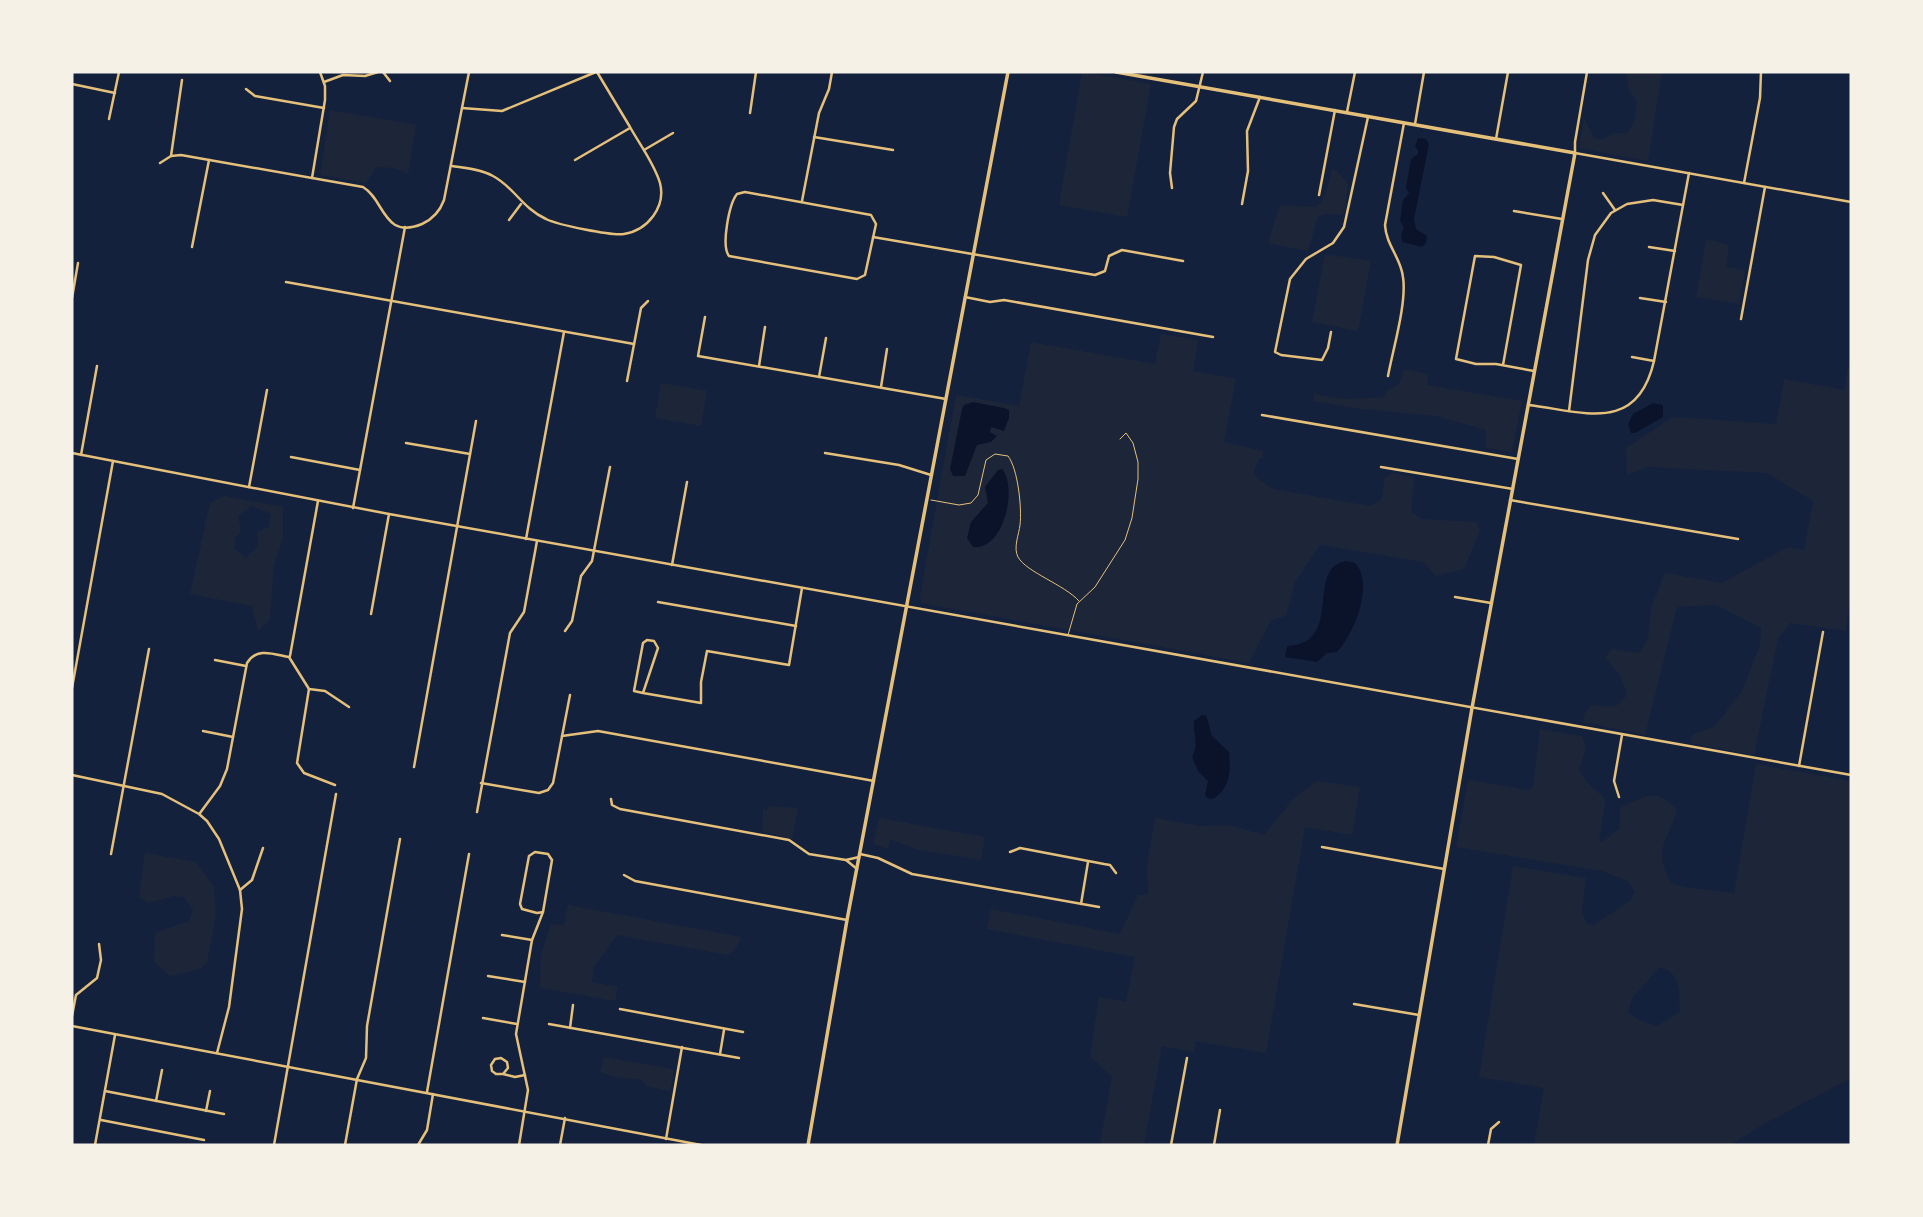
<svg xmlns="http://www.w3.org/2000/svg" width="1923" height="1217" font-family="Quicksand,sans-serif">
  <rect width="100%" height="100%" fill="#14213d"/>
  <g fill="#1d2539" fill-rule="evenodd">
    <polygon points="1082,72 1151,84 1127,217 1059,205"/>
    <polygon points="1626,72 1662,72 1648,161 1579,148 1584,118 1594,138 1601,140 1614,133 1627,133 1634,122 1637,102 1629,90"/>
    <polygon points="330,110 416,125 408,174 393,168 376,167 366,183 320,175"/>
    <path d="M1333 169 1338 172 1348 184 1345 211 1342 215 1326 214 1318 216 1308 251 1268 243 1279 207 1283 205 1315 207C1328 199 1327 182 1333 169Z"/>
    <polygon points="1706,239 1729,245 1726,267 1745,270 1739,304 1696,297"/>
    <polygon points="1325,254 1371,261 1358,331 1312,322"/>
    <polygon points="1161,334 1198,340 1193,371 1236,379 1224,442 1263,451 1263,457 1259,459 1254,471 1256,477 1273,489 1370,506 1382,499 1385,477 1392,473 1412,477 1414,482 1411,512 1422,519 1477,522 1480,531 1464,569 1436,576 1423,562 1320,545 1295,582 1286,616 1271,620 1249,663 921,603 920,596 956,395 1019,406 1031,342 1155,364"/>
    <path d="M1851 353V593L1846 631 1790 623 1778 639 1754 755 1690 743 1693 734 1714 727 1742 691 1760 645 1761 628 1716 605 1677 607 1645 735 1583 722 1585 712 1592 705C1608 707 1620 710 1627 693L1620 676 1605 657 1612 649 1639 653 1648 639 1651 608 1665 573 1722 583 1788 547 1804 550 1813 501 1767 473 1648 467 1627 475 1626 448 1673 417 1776 424 1784 379 1844 390Z"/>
    <polygon points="1404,369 1428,374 1427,385 1522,401 1512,452 1486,448 1486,430 1436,416 1361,409 1313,401 1314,394 1346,399 1385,397 1387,391 1399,384"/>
    <polygon points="661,383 707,391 701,426 655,418"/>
    <path d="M224 496 283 507V538L274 566 270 619 258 631 252 606 190 594 210 503ZM251 506 271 514 269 527 257 532 258 546 246 558 234 548 235 538 241 531 238 516Z"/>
    <path d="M1540 729 1582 736 1586 748 1579 770 1590 786 1603 796 1605 802 1599 842H1602L1620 828V808C1628 803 1648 794 1658 796 1665 798 1672 805 1677 810 1668 843 1652 847 1671 883L1684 887 1734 893 1756 764 1851 781V1078L1760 1126 1731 1145H1534L1544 1088 1479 1077 1513 866 1586 878 1582 913 1587 923 1594 925 1631 900 1635 892 1628 881 1602 871 1456 847 1468 780 1528 790 1533 787ZM1660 967C1682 974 1679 992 1680 1012L1657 1026 1639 1020 1628 1012 1632 998Z"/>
    <polygon points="1317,781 1360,787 1352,835 1305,827 1266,1053 1196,1041 1194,1052 1162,1046 1144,1145 1100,1143 1112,1077 1090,1056 1099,997 1126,1002 1135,957 987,929 991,909 1120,934 1138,895 1148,895 1147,866 1155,818 1201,826 1229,825 1264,835 1292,800"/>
    <polygon points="768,806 798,808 792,839 762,831 763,809 767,810"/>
    <polygon points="879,818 985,837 981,860 916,849 890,839 888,849 873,844"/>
    <polygon points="145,853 196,862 214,887 216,914 207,963 200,969 170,976 154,962 155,933 189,921 193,910 184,897 174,896 148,903 139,897"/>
    <polygon points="568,905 741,937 737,947 728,955 617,935 594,967 592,982 618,987 615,1001 540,988 541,954 551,924 564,925"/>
    <polygon points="604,1057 672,1069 674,1071 670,1091 646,1086 642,1080 613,1077 600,1072"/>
  </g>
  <g fill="#0b132b">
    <polygon points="1418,138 1426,139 1429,144 1414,219 1416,229 1427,236 1426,243 1422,247 1402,242 1401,234 1404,228 1400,221 1403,200 1409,193 1406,188 1411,159 1418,154 1418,150 1415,147"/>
    <polygon points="973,402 1004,408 1009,410 1009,418 1004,431 991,427 990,432 997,436 991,442 977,445 965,476 953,476 950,469 962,409 964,405"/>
    <polygon points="1653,403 1663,405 1663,417 1635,433 1631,433 1628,424 1633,414"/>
    <path d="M1002 469C1018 487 1004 551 973 547L967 538 971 522 988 503 985 487 998 470Z"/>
    <path d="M1346 561 1355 563C1375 584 1354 634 1337 652L1327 653 1317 662 1285 657 1287 646C1345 644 1304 568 1346 561Z"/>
    <path d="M1202 715H1206L1212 736 1229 752C1231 771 1230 789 1213 799L1207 798 1205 795 1208 781 1198 771 1192 757C1199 745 1193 734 1194 721Z"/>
  </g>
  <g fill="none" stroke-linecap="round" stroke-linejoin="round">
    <g stroke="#e5c07b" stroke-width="1">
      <path d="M931 500 959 505 971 503 978 495 986 460 995 454 1008 456C1018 469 1022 508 1020 525 1019 534 1013 548 1018 557 1026 572 1065 585 1079 601"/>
      <polyline points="1068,635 1077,604 1095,587 1125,540 1132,518 1138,479 1138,462 1133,443 1126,433 1120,439"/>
    </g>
    <g stroke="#e5c07b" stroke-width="2.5">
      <polyline points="383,72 390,81"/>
      <polyline points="324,82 343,75 365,76 378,72"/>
      <polyline points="72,84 115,93"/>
      <polyline points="246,89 255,96 324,108"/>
      <polyline points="462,108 502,111 596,72"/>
      <polyline points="1347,112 1355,72"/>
      <polyline points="750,113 756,72"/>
      <polyline points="109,119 119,72"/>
      <polyline points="1415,124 1424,72"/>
      <polyline points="814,137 893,150"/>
      <polyline points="1496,139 1508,72"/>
      <polyline points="644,150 673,133"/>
      <polyline points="1575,153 1575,142 1587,72"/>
      <polyline points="171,156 182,80"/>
      <polyline points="575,160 630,128"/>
      <path d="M160 163 171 156 181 155 363 187C385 200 383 240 422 224 433 219 440 211 444 200L469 72"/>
      <path d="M452 166C465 168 481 169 493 176 514 187 522 208 546 219 558 225 612 236 624 234 648 230 666 207 660 183 654 163 640 145 630 127 619 109 608 90 597 72"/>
      <polyline points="312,178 325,100 325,86 320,72"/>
      <polyline points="1744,183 1760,98 1761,72"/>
      <polyline points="1172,188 1170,173 1174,127 1177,119 1196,101 1203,72"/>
      <path d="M745 192 871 215 876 224 865 275 857 279 729 256C721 246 729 204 737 194Z"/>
      <polyline points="1603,193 1615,210"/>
      <polyline points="1319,195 1335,110"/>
      <polyline points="802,201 819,113 829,89 832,72"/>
      <polyline points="1242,204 1248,171 1247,131 1260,97"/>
      <polyline points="1514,211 1562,219"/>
      <polyline points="509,220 521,204"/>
      <polyline points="873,237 1095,275 1105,271 1109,256 1122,250 1183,261"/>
      <polyline points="192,247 209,160"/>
      <polyline points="1649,247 1675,251"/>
      <polyline points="286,282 634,344"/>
      <polyline points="965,297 990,302 1004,300 1213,337"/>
      <polyline points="72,298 78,263"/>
      <polyline points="1640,298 1666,302"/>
      <polyline points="705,317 698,356 946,399"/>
      <polyline points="1741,319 1765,187"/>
      <polyline points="1331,332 1328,348 1322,360 1281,355 1275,352 1290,279 1306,259 1333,243 1344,227 1368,117"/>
      <polyline points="1632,357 1654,361"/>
      <polyline points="1503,365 1521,265 1494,257 1475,256 1456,359 1476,364 1496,364 1534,371"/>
      <polyline points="759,366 765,327"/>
      <path d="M1388 376C1393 349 1407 303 1403 277 1401 258 1386 245 1385 225L1404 123"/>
      <polyline points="819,377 826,338"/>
      <polyline points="627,381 641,308 648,301"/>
      <polyline points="881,387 887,349"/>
      <path d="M1528 405C1582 411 1637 435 1654 361L1689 173"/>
      <polyline points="1569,411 1588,260 1595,235 1611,213 1627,204 1653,200 1683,205"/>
      <polyline points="1262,415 1518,459"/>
      <polyline points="406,443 470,454"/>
      <polyline points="825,453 899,465 931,475"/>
      <polyline points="81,455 97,366"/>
      <polyline points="291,457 360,470"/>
      <polyline points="1381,467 1513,489"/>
      <polyline points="249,487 267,390"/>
      <polyline points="1510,500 1738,539"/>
      <polyline points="353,508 405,227"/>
      <polyline points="526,539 564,332"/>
      <polyline points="672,565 687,482"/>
      <polyline points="1455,597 1491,603"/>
      <polyline points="658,602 796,626"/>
      <polyline points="371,614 389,514"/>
      <polyline points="565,631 572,621 581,576 592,561 610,467"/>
      <polyline points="290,656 318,501"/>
      <polyline points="215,660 246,666"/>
      <polyline points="72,688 113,461"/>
      <polyline points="309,689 297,763 304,773 335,785"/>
      <polyline points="643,693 658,648 654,641 647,640 643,643 634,691 643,693 701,703 701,682 707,651 789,665 802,588"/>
      <polyline points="203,731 233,737"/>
      <polyline points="562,736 598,731 874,781"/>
      <polyline points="1799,766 1823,632"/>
      <polyline points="414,767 476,421"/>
      <polyline points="72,775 162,794 199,814 207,821 219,839 240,890 242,909 229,1007 217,1053"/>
      <polyline points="481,783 539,793 548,790 553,783 570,695"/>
      <polyline points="1619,797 1614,781 1622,735"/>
      <polyline points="611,799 612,805 620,809 789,840 809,854 846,860 859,857"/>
      <polyline points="477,812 510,633 524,612 537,541"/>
      <path d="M200 813 220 786 227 769 247 663C257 647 273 654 289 657L309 689 325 691 349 707"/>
      <polyline points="1322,847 1444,869"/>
      <polyline points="1010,852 1020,848 1104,864 1110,865 1116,873"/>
      <polyline points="111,854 149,649"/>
      <polyline points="860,854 878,858 912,874 1099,907"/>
      <polyline points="846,860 857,869"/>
      <polyline points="624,875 635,881 847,920"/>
      <polyline points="240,890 252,880 263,848"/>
      <polyline points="1081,904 1088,862"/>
      <polyline points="502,935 532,940"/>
      <polyline points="488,976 525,982"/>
      <polyline points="1354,1004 1419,1015"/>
      <polyline points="620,1009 743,1032"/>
      <polyline points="72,1016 76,995 97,978 101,960 99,944"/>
      <polyline points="483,1018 517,1024"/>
      <polyline points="549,1024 739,1058"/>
      <polyline points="570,1028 573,1005"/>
      <polyline points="720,1054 724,1030"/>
      <polyline points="503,1074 496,1074 492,1071 491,1065 495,1059 501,1058 507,1062 508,1068 503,1074 515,1077 525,1075"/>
      <polyline points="105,1091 224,1114"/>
      <polyline points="427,1092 469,854"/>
      <polyline points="156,1101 162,1070"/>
      <polyline points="206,1111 210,1091"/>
      <polyline points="101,1120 204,1140"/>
      <polyline points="666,1139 682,1047"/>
      <polyline points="95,1145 115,1035"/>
      <polyline points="274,1145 336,794"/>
      <polyline points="345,1145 357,1079 366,1058 367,1026 400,839"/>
      <polyline points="418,1145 427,1130 433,1094"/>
      <polyline points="519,1145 528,1090 516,1034 532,940 543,912 552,860 548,854 535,852 529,856 520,904 522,909 537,913 543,912"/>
      <polyline points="560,1145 565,1118"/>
      <polyline points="1171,1145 1187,1058"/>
      <polyline points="1214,1145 1220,1110"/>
      <polyline points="1488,1145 1491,1129 1499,1122"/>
    </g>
    <g stroke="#e5c07b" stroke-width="2.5">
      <polyline points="1575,153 1851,202"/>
      <polyline points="72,453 389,514 1851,775"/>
      <polyline points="72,1026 701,1145"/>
    </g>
    <polyline stroke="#e5c07b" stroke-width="3.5" points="1116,72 1575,153 1472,708 1397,1145"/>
    <polyline stroke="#e5c07b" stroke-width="3.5" points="808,1145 847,920 1008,72"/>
  </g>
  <rect width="1923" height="1217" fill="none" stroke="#f6f1e7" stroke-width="147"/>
</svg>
